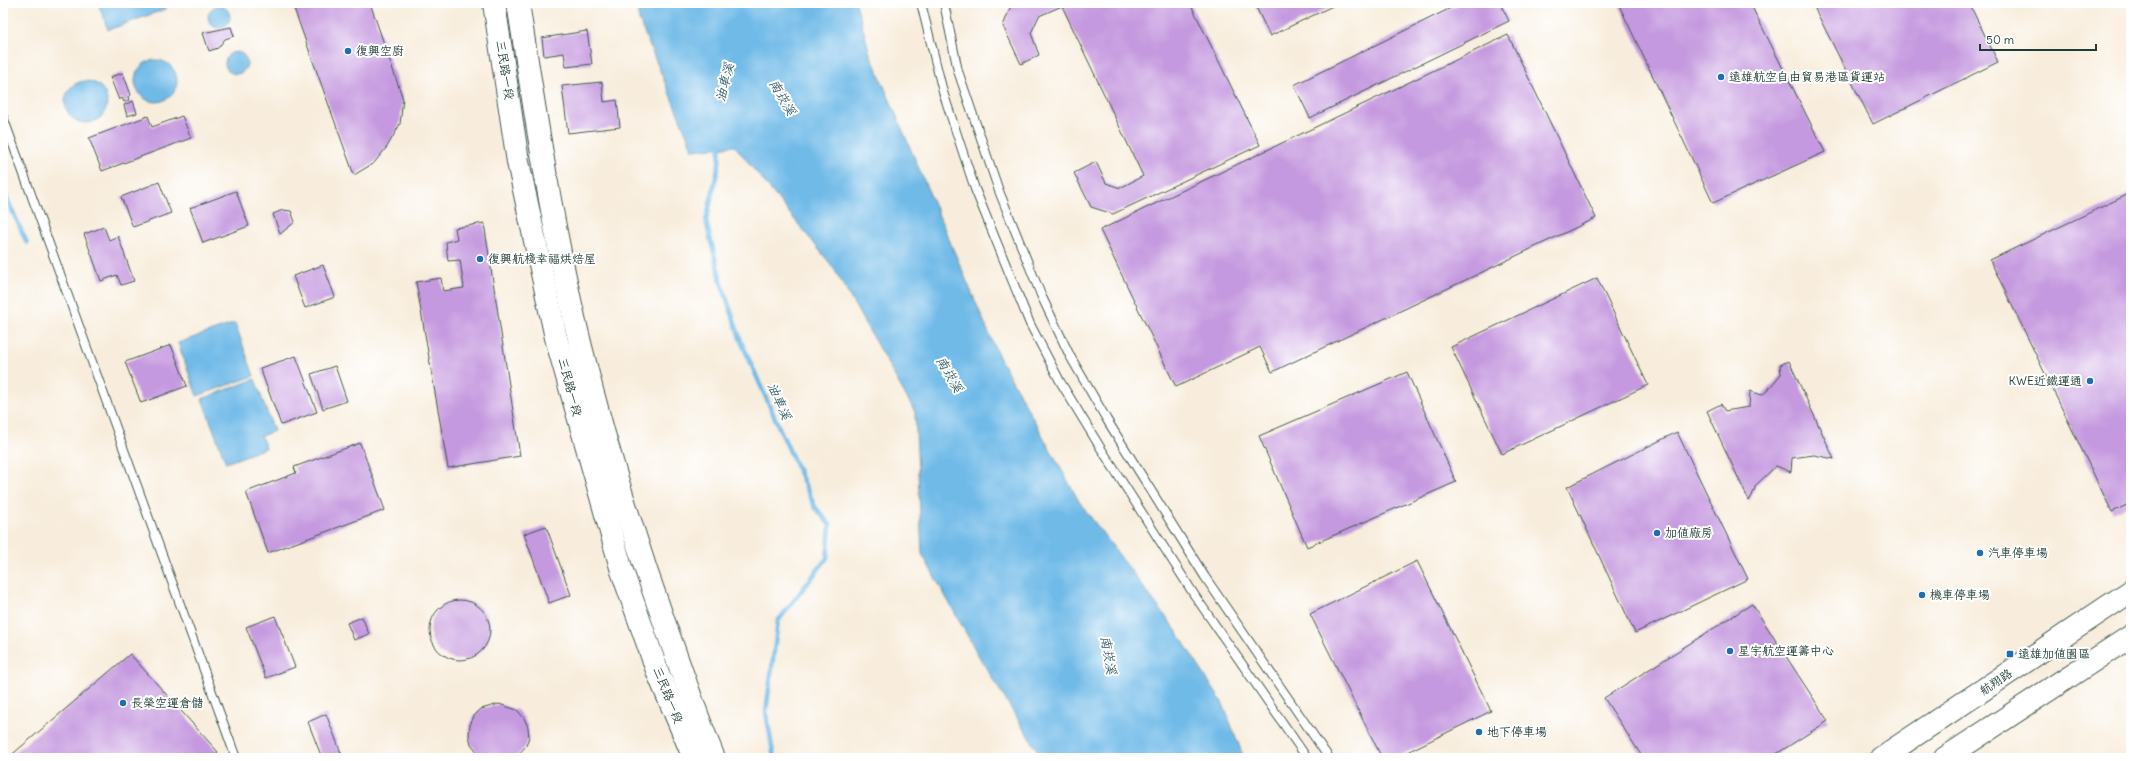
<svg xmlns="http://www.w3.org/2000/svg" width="2134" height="761" font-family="Delius,'LXGW WenKai TC',sans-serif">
  <rect width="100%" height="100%" fill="#fff"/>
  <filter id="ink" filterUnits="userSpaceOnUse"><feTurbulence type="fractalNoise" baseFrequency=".025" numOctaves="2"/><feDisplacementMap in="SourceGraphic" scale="8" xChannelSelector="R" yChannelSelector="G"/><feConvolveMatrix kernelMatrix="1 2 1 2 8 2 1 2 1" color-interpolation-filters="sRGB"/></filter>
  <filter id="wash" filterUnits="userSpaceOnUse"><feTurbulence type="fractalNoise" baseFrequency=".012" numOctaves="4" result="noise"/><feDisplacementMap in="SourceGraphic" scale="16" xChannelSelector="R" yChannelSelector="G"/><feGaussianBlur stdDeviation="0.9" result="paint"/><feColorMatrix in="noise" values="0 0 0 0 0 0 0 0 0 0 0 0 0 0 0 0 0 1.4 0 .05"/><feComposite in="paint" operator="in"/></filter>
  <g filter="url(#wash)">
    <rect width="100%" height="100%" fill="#f8eddc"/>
    <g fill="#6fbae8" stroke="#477c8e">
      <polygon points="98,3 164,3 166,9 108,30"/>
      <polygon points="636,3 856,3 869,51 999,357 1080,503 1175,629 1223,704 1244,758 1042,758 981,660 922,554 915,412 833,267 735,146 693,150 639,20"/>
      <circle cx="219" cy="17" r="11"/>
      <circle cx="236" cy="63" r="11"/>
      <circle cx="156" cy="81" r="21"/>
      <circle cx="86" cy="102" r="21"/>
      <polygon points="235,323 254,376 197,396 178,343"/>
      <polygon points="255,379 274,431 261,436 266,448 226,463 202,399"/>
    </g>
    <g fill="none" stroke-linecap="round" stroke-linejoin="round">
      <g stroke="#6fbae8" stroke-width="4.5">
        <polyline points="720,142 719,164 706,221 721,282 741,341 781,432 815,507 830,525 827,558 778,621 766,712 774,758"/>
        <polyline points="3,190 27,243"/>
      </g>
    </g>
    <g id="blocks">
      <g fill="#c599df">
        <polygon points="292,3 370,3 403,99 400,124 387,147 374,163 354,175"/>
        <polygon points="1012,3 1190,3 1260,145 1113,214 1091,207 1074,173 1096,162 1106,183 1120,188 1143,176 1062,6 1039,16 1031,33 1039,55 1021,64 1003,26"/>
        <polygon points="1254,3 1339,3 1270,36"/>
        <polygon points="1461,3 1500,3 1509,21 1310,118 1294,85"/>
        <polygon points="1618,3 1750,3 1825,152 1713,203"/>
        <polygon points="1812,3 1969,3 1998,62 1873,124"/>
        <polygon points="231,27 234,36 225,39 218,48 209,51 203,33"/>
        <polygon points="587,31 592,64 566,67 564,53 544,56 542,38"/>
        <polygon points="1508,35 1596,218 1272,372 1260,347 1176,387 1100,230"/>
        <polygon points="123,73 131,95 128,97 129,100 124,102 122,98 119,100 110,77"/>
        <polygon points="602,82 604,102 617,100 620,127 568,133 562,86"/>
        <polygon points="133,101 137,113 127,116 124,105"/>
        <polygon points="148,116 152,127 182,116 191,138 102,171 89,138"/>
        <polygon points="159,182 171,213 133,227 121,197"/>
        <polygon points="236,191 249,226 203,243 190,208"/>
        <polygon points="2131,193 2131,503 2112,512 1990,260"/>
        <polygon points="283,210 291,211 295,222 280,234 273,214"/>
        <polygon points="484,223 520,456 448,468 416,282 441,278 443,291 464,288 460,260 448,261 446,242 457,239 455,228"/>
        <polygon points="104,227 109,240 118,236 134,281 121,285 117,275 101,281 84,234"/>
        <polygon points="323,265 335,297 305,308 293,276"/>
        <polygon points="1597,278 1648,385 1502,454 1451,347"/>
        <polygon points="171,345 187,386 141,403 125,362"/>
        <polygon points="296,356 317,412 281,425 260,368"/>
        <polygon points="1789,361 1834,459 1814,455 1792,458 1791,472 1776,466 1756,485 1752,496 1749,501 1707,411 1721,404 1725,411 1749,407 1750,391 1762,395 1767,391 1781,374 1780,365"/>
        <polygon points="335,366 347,401 323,409 311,374"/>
        <polygon points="1407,372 1456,482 1307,547 1259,436"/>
        <polygon points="1677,432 1748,579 1635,633 1567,487"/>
        <polygon points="360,443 385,510 268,553 246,492 296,473 294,467"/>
        <polygon points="546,526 571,595 549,603 524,534"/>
        <polygon points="1417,561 1491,711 1395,758 1382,758 1310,614"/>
        <circle cx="460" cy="630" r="30"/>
        <polygon points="1752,604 1828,721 1770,758 1643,758 1604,698"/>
        <polygon points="275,616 295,667 266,678 246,627"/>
        <polygon points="362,617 369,634 354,640 347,623"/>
        <polygon points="130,654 218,752 211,758 8,758"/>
        <polygon points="499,704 517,710 524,718 528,727 529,737 526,746 515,758 482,758 471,744 469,735 470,725 474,716 481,709"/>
        <polygon points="326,714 343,758 322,758 308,722"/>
      </g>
    </g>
  </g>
  <g filter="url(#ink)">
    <use href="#blocks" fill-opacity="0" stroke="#40574d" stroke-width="1"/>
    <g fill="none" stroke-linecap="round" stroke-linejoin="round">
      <g stroke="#40574d" stroke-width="10">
        <g id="lane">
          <polyline points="921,3 943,92 975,189 1030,324 1061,383 1100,447 1195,596 1307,758"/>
          <polyline points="944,3 958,71 999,191 1041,295 1070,356 1107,420 1205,577 1329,758"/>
          <polyline points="3,117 236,758"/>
        </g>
      </g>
      <g stroke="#40574d" stroke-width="24">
        <g id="secondary">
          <polyline points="1881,758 2131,591"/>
          <polyline points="1945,758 2131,636"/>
        </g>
      </g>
      <g stroke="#40574d" stroke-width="24">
        <g id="primary">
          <polyline points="494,3 518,162 556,338 622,571 658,673 694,758"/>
          <path d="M518 3C536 118 553 234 581 347 605 444 634 539 668 633 683 675 697 717 714 758"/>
        </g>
      </g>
      <use href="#lane" stroke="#fff" stroke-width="8"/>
      <use href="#secondary" stroke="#fff" stroke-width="22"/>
      <use href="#primary" stroke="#fff" stroke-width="22"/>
    </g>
  </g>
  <g fill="#1f6fb2" stroke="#fff" stroke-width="1.5">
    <circle cx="348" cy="51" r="4"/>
    <circle cx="1721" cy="77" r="4"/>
    <circle cx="480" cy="259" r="4"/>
    <circle cx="2090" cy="381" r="4"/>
    <circle cx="1657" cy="533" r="4"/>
    <circle cx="1980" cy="553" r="4"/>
    <circle cx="1922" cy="595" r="4"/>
    <circle cx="1730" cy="651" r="4"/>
    <rect x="2006" y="650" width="8" height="8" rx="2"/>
    <circle cx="123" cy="703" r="4"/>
    <circle cx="1479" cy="732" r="4"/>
  </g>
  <g text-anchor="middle" stroke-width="4" stroke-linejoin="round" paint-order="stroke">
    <g font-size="12" fill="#1f3d34" stroke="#fff" text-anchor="start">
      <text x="356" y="55">復興空廚</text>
      <text x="1729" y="81">遠雄航空自由貿易港區貨運站</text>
      <text x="488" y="263">復興航棧幸福烘焙屋</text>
      <text x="2082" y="385" text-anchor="end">KWE近鐵運通</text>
      <text x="1665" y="537">加值廠房</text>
      <text x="1988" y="557">汽車停車場</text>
      <text x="1930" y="599">機車停車場</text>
      <text x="1738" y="655">星宇航空運籌中心</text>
      <text x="2018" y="658">遠雄加值園區</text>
      <text x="131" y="707">長榮空運倉儲</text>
      <text x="1487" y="736">地下停車場</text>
    </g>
    <g font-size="12" fill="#1f3d34" stroke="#fff">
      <text transform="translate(505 70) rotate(81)" y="4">三民路一段</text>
      <text transform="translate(570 387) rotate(75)" y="4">三民路一段</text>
      <text transform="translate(1996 682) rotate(-34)" y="4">航翔路</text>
      <text transform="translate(668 695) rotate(68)" y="4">三民路一段</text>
    </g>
    <g font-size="13" font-style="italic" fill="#37626a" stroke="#fff">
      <text transform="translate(724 82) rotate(-76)" y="5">油車溪</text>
      <text transform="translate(783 97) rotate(59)" y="5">南崁溪</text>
      <text transform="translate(950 374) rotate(59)" y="5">南崁溪</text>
      <text transform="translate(780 401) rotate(66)" y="5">油車溪</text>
      <text transform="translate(1109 655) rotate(80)" y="5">南崁溪</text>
    </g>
  </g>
  <rect width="2134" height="761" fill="none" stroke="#fff" stroke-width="16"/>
  <path d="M1980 44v6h116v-6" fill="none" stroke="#1f3d34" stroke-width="2"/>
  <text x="1986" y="44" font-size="12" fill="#1f3d34" stroke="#ffffff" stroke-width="3" paint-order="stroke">50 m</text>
</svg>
